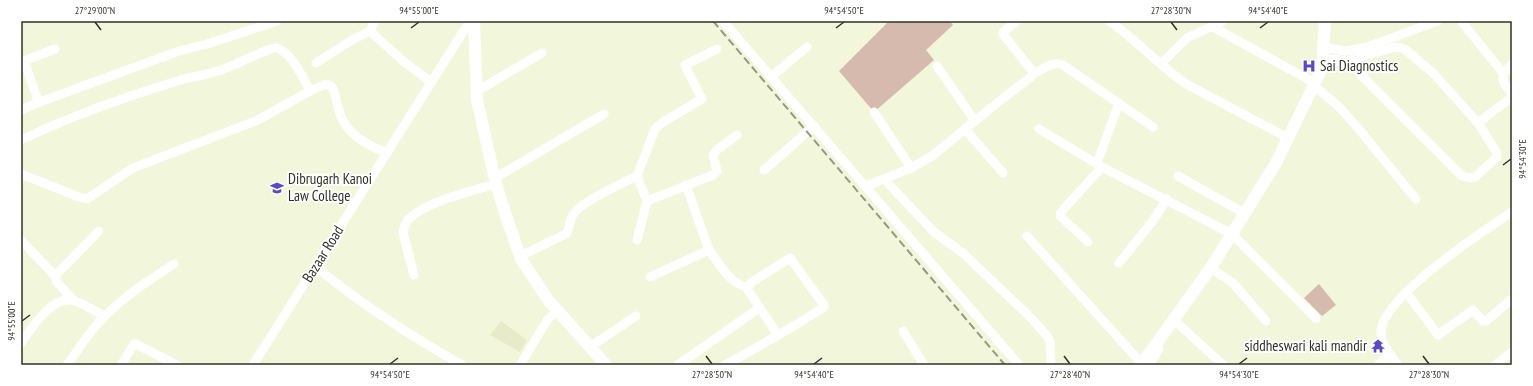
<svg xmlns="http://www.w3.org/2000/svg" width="1533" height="386" font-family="'PT Sans Narrow',sans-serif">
  <rect width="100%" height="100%" fill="#f2f6da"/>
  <polygon fill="#e7ebc9" points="501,321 527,340 520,352 490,335"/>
  <g fill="#d7baae">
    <polygon points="889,21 950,21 953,25 926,50 934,60 874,112 839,71"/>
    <polygon points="1319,284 1336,305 1322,316 1304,298"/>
  </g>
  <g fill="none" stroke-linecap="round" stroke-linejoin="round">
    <g stroke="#fff" stroke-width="9">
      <polyline points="723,21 1019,365"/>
      <path d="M1109 21C1137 40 1159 66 1188 85L1288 138"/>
      <polyline points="1461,21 1503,73"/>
      <polyline points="1211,26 1315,83"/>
      <polyline points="370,31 403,61 431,82"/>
      <polyline points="1324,47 1345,51 1367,47 1438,21"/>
      <polyline points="1323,58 1347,61 1392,48 1397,47 1405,49 1434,74 1478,123 1497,153 1497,157 1475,177 1470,178 1462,176 1347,61"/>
      <polyline points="21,62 55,49"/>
      <polyline points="316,63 352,40 370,31 375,21"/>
      <polyline points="1161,64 1187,38 1223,21"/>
      <path d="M1512 64C1499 77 1500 80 1512 93"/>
      <polyline points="937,66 975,121"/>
      <path d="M1033 74C1042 70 1053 60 1063 65L1153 127"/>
      <polyline points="771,77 807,47"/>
      <polyline points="1314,86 1338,106 1352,121 1416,199"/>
      <polyline points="477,91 542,53"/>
      <polyline points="37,103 179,51 207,44 277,21"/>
      <polyline points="21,110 35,104 38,100 24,61"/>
      <polyline points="874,112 911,168"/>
      <polyline points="1478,123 1512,97"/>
      <polyline points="965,129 1003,173"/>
      <polyline points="1039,129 1102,167 1232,234 1316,318"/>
      <path d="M21 140C71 116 125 97 177 81 193 76 209 75 224 69 233 66 272 46 277 48 292 53 303 78 310 91"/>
      <polyline points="1097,163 1119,103"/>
      <polyline points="764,170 814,126"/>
      <path d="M21 174 79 197 87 199 133 168 258 120 310 91 326 84 331 86 333 89C336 97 339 113 342 119 351 137 369 145 386 153"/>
      <polyline points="637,176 647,201 713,175 717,171 713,155 717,150 737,135"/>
      <polyline points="1178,176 1244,213"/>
      <polyline points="495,178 604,114"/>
      <polyline points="884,179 934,232 964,254 1032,319 1047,336 1050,341 1051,365"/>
      <polyline points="686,185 709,250"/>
      <polyline points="866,186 911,168 932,156 1002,99 1032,76 1033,74 1033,72 1003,34 1004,31 1017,21"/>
      <polyline points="1027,236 1142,364"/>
      <polyline points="21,240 55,276"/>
      <polyline points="637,240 647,201"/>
      <polyline points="1088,242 1060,216 1061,212 1102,167"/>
      <path d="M520 256 566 234C571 228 569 219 574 213 583 201 621 184 637 176L655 129 663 122 702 99 686 68 685 65 717 49"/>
      <polyline points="1119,263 1152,222 1167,199"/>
      <path d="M315 266C360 304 411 336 462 365"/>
      <polyline points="1213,270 1233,283 1266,321"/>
      <path d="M414 275 403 233C404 228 405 223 409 219 427 201 472 191 496 184"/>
      <path d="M650 277 709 250C720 264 729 284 748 287"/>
      <polyline points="1406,292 1438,335 1473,310 1483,321 1486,321 1512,299"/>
      <polyline points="74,301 57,282 55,276 99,231"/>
      <polyline points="1173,319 1223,365"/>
      <polyline points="903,331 924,365"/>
      <path d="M21 343C32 328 50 298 71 300 80 301 96 312 105 316"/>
      <polyline points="590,347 636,316"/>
      <path d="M67 365C78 350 89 332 103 318 123 297 149 280 174 264"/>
      <polyline points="121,365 134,344 136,344 177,365"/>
      <polyline points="253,365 470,21"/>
      <polyline points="520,365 548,319 557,311"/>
      <polyline points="678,365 759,308"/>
      <path d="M725 365C758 347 792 328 824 307V305L790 258 752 282 748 287V290L778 335"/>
      <polyline points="1149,365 1159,349"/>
      <polyline points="1378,365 1390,355"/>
      <path d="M1398 365C1391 356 1382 346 1381 334 1378 299 1484 231 1512 212"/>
      <polyline points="1495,365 1512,352"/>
    </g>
    <g stroke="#fff" stroke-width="12">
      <polyline points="474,21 477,100 496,184 507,219 521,259 548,300 606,365"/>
      <polyline points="1141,365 1212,266 1276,163 1322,68 1325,21"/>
    </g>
    <polyline stroke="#969884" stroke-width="2" stroke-dasharray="8 4" stroke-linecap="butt" points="713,21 1005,365"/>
  </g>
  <path fill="none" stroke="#313227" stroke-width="1.5" d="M95 22 101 30M1171 22 1177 30M411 28 419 22M836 28 844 22M1260 28 1268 22M1503 165 1511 159M22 321 30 315M706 356 712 364M1064 356 1070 364M1423 356 1429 364M390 364 398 358M814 364 822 358M1239 364 1247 358"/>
  <defs>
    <g id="hospital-bare" transform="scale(1.08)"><path d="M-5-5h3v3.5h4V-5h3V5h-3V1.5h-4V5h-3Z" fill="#5b49c1" stroke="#fff" stroke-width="2.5" paint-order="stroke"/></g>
    <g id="university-bare" transform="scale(1.08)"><path d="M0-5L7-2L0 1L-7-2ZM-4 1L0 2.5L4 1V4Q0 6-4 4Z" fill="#5b49c1" stroke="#fff" stroke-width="2.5" paint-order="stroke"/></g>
    <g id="temple-bare" transform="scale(1.08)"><path d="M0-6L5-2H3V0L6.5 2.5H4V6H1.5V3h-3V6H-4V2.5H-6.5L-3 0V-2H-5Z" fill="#5b49c1" stroke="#fff" stroke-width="2.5" paint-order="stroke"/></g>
  </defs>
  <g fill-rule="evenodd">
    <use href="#hospital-bare" x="1309" y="66"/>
    <use href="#university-bare" x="277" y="188"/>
    <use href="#temple-bare" x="1378" y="346"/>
  </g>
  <g text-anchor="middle" stroke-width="4" stroke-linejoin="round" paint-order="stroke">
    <g font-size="15" fill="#313227" stroke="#fff" text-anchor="start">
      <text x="1320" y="71">Sai Diagnostics</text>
      <text x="288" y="184">Dibrugarh Kanoi<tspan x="288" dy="17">Law College</tspan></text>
      <text x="1367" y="351" text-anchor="end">siddheswari kali mandir</text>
    </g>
    <g font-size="15" fill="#313227" stroke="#fff">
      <text transform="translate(323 254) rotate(-58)" y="5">Bazaar Road</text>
    </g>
  </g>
  <rect width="1533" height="386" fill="none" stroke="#ffffff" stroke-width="44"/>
  <rect x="22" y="22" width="1489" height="342" fill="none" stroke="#313227" stroke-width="1.5"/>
  <g font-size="10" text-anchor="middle" fill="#313227">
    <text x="95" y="14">27°29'00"N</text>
    <text x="419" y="14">94°55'00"E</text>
    <text x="844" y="14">94°54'50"E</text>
    <text x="1171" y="14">27°28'30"N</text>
    <text x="1268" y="14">94°54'40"E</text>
    <text transform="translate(1522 159) rotate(-90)" y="4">94°54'30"E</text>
    <text transform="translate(11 321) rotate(-90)" y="4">94°55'00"E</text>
    <text x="390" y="378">94°54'50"E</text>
    <text x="712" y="378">27°28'50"N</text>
    <text x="814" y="378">94°54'40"E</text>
    <text x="1070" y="378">27°28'40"N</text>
    <text x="1239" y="378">94°54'30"E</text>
    <text x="1429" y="378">27°28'30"N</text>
  </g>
</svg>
